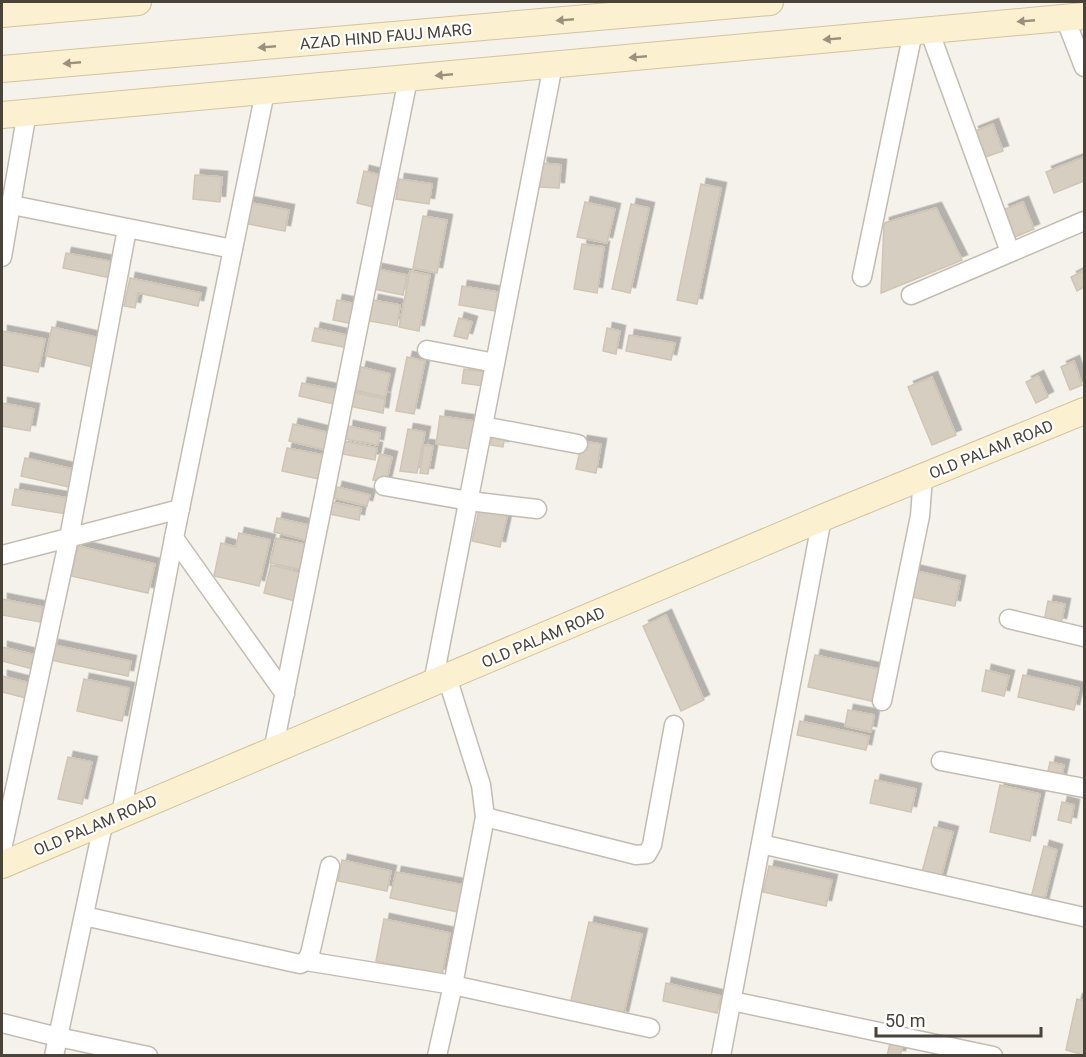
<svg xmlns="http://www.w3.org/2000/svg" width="1086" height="1057" font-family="Roboto,sans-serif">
  <defs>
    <filter id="shadow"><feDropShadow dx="5.5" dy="-5.5" stdDeviation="0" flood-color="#0004"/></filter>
  </defs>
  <rect width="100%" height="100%" fill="#f5f2eb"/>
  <g fill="#d6cec1" stroke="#d0c5b5" stroke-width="1.5" filter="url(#shadow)">
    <polygon points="993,124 1003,151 982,158 973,132"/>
    <polygon points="1084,157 1084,181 1054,193 1046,172"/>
    <polygon points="542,163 561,165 559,188 540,187"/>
    <polygon points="364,171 384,176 377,208 357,203"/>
    <polygon points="195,175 222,177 220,202 193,199"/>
    <polygon points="399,179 432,184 429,204 396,199"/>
    <polygon points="701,184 721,188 697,304 677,300"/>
    <polygon points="247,202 289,210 285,231 243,223"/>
    <polygon points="585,202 615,209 607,243 577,237"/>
    <polygon points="1023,202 1034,229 1015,237 1003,210"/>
    <polygon points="631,204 649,208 630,293 612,289"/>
    <polygon points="936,208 962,260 881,293 884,223"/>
    <polygon points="423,216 447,220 437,273 413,268"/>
    <polygon points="582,244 604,247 597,293 574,289"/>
    <polygon points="66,253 114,262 111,278 63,268"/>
    <polygon points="377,269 407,275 403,295 373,289"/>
    <polygon points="410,271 430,275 419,331 399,327"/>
    <polygon points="1083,271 1084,287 1077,291 1071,277"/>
    <polygon points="130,278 201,293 198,306 138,293 135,308 124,306"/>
    <polygon points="462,286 498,292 495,311 459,305"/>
    <polygon points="337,300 356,304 353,324 333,320"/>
    <polygon points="373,300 400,305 397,326 369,321"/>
    <polygon points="459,318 472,322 467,339 454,336"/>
    <polygon points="52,327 99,338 93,367 46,356"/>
    <polygon points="315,328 351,336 349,348 312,341"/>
    <polygon points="607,328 620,331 616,354 603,351"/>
    <polygon points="2,331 45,339 38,372 2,365"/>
    <polygon points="629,335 675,343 671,360 626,351"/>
    <polygon points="407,357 425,361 414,414 396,411"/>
    <polygon points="1074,361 1082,385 1070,390 1061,367"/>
    <polygon points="361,367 390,374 385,397 355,390"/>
    <polygon points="464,369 485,372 483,386 462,383"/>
    <polygon points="1038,376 1048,397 1036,403 1026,382"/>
    <polygon points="932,377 956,435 932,445 908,387"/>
    <polygon points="302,383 337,390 334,404 299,396"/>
    <polygon points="352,392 385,399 383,413 349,406"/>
    <polygon points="2,403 34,409 30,431 2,426"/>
    <polygon points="440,416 480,422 476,450 436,444"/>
    <polygon points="293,424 330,433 326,450 289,441"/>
    <polygon points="348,426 380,433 378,445 346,439"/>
    <polygon points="408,429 425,432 417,473 400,471"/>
    <polygon points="493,434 505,436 503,447 490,445"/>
    <polygon points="344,441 377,448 375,460 342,454"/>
    <polygon points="582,441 601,444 596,473 576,469"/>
    <polygon points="424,445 433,446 428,474 420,473"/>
    <polygon points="287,448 324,455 319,479 282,471"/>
    <polygon points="380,454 392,457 386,483 373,480"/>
    <polygon points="25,458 73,469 69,487 21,476"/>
    <polygon points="337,487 370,495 367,506 334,498"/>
    <polygon points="15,489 68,498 66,514 12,505"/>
    <polygon points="331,502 361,508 359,520 329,514"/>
    <polygon points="479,510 507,516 500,547 472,541"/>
    <polygon points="277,518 313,526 309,541 274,532"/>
    <polygon points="239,533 270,540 259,586 214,576 221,543 236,547"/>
    <polygon points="276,538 309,545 304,570 270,563"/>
    <polygon points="78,546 155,564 148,593 71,576"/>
    <polygon points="271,565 302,573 295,601 264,593"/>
    <polygon points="912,570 960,581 955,606 907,596"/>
    <polygon points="2,599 43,607 40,622 2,615"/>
    <polygon points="1048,601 1065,604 1061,624 1044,621"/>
    <polygon points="666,615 704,700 681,711 643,626"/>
    <polygon points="53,645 131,661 128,676 50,660"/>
    <polygon points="2,647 36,655 33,669 2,661"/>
    <polygon points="815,655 883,670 876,702 808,687"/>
    <polygon points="986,670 1009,676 1004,696 982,691"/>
    <polygon points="1023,675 1079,688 1074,710 1018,697"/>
    <polygon points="2,676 30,683 26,698 2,692"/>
    <polygon points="84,679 129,688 122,721 77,711"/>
    <polygon points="848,710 874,715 871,732 845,726"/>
    <polygon points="800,721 869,736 866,750 797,735"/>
    <polygon points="68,757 92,762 82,804 58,799"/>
    <polygon points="1050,762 1064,765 1061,779 1047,776"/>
    <polygon points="875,780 916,789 911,812 870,803"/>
    <polygon points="1000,785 1040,794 1030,841 990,832"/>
    <polygon points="1062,802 1074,805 1071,823 1058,820"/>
    <polygon points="934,827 953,832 940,881 921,876"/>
    <polygon points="1044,846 1057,850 1043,905 1030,902"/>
    <polygon points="342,860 391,871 387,891 338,881"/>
    <polygon points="769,866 832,880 826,906 763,892"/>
    <polygon points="396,872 464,885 458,912 390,898"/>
    <polygon points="384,919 450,933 442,975 376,961"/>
    <polygon points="589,922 642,934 623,1017 570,1005"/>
    <polygon points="666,983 721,996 717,1013 663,1001"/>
    <polygon points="1077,999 1084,1001 1084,1055 1066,1050"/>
    <polygon points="890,1043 903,1045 900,1056 887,1056"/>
  </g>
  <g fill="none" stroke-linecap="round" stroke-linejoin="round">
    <g stroke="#c3bcb1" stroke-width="21">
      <g id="street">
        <polyline points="1065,18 1084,67"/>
        <polyline points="929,30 1010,252"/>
        <polyline points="12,205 233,249"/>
        <polyline points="2,257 27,112"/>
        <polyline points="862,277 913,32"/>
        <polyline points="911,295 1084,221"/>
        <polyline points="427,350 495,363"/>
        <polyline points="483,426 578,444"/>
        <polyline points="384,486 469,501 537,509"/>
        <polyline points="174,538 285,694"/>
        <polyline points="2,555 180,509"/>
        <polyline points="1009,619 1084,637"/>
        <polyline points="433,683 553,65"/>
        <polyline points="882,701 920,516 923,477"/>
        <polyline points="273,751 408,79"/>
        <polyline points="941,761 1084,788"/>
        <polyline points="121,814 174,538 265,92"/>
        <polyline points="485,817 636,855 647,854 652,845 674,725"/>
        <polyline points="761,844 1084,917"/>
        <polyline points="2,849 69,538 127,229"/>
        <polyline points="84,916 300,964 306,961 310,954 330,866"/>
        <polyline points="306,961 453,985 650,1028"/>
        <polyline points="732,1001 993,1056"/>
        <polyline points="2,1023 58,1037 148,1056"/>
        <polyline points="54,1056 104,820"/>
        <polyline points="437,1056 453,985 485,817 481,785 447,677"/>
        <polyline points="721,1056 822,518"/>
      </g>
    </g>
    <g stroke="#d1c49e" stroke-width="28">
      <g id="secondary">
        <polyline points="2,14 138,2"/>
        <polyline points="2,69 770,2"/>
        <polyline points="2,115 1084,16"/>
        <polyline points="2,865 822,518 1084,411"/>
      </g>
    </g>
    <use href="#street" stroke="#fff" stroke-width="18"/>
    <use href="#secondary" stroke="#fbf0cf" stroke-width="26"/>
  </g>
  <defs><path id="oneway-solid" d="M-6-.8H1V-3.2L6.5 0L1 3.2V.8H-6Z" transform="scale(1.5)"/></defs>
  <g fill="#99917c">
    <use href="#oneway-solid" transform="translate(565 20) rotate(175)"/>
    <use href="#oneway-solid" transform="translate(1026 21) rotate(175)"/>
    <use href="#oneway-solid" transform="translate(832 39) rotate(175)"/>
    <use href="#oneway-solid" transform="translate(267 47) rotate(175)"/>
    <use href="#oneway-solid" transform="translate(638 57) rotate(175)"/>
    <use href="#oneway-solid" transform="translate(72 63) rotate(175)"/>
    <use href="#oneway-solid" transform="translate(444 75) rotate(175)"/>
  </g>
  <g text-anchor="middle" stroke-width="4.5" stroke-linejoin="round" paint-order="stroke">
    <g font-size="16" fill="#494339" stroke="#fff">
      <text transform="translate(386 36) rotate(-5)" y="6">AZAD HIND FAUJ MARG</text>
      <text transform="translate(991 449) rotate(-22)" y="6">OLD PALAM ROAD</text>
      <text transform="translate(543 637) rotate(-23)" y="6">OLD PALAM ROAD</text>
      <text transform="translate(95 825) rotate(-23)" y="6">OLD PALAM ROAD</text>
    </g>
  </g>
  <rect width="1086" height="1057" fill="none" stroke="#494339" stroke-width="6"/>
  <path d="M876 1027v9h165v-9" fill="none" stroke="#494339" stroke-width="3"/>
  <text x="885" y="1027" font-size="18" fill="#494339" stroke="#ffffff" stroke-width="4.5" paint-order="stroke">50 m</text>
</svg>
